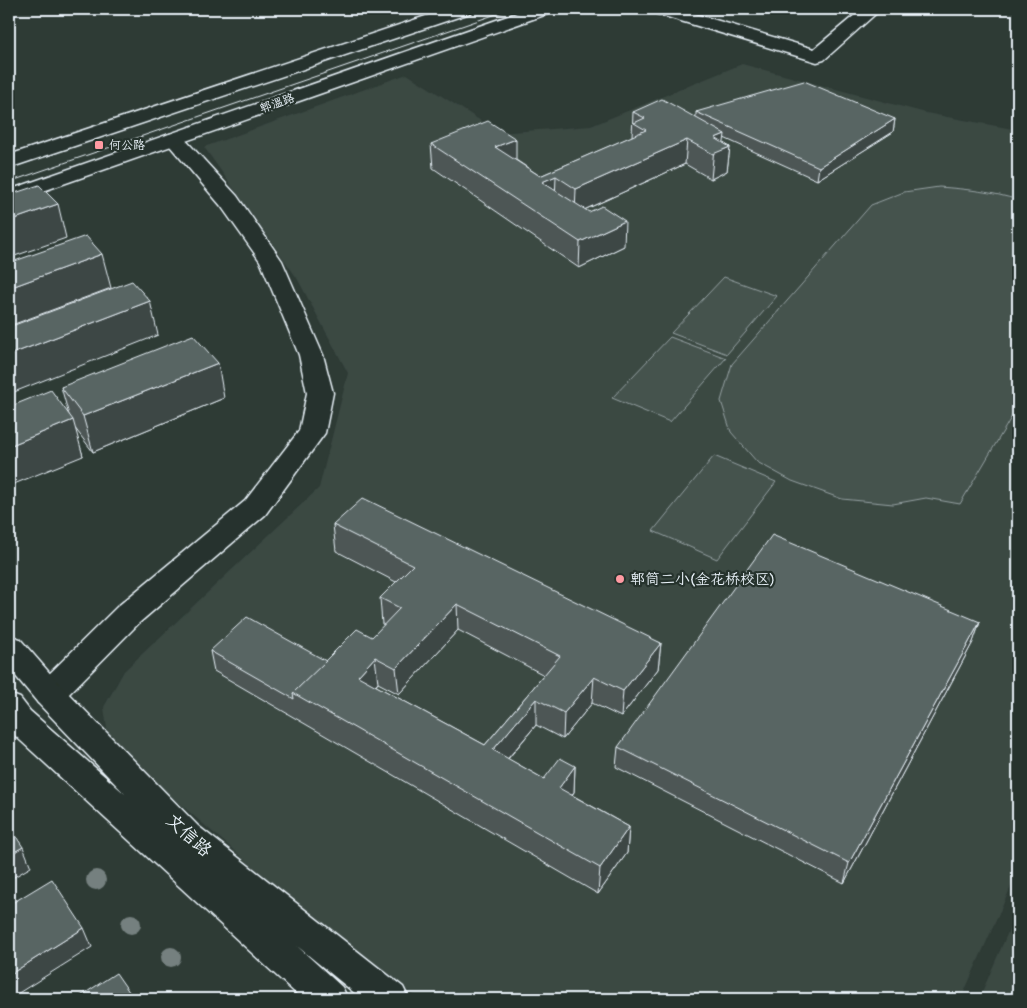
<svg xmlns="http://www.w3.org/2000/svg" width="1027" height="1008" font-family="Pangolin,'LXGW WenKai TC',sans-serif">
  <rect width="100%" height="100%" fill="#2e3b35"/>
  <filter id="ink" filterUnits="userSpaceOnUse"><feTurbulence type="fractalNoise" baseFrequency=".02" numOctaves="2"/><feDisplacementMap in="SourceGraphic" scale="10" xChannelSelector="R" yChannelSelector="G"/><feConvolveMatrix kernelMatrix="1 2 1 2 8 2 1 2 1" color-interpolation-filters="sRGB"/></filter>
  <g filter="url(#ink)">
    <g fill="#3b4843">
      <polygon points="742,64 926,113 1018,130 1018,871 961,999 421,999 372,969 109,743 104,707 124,671 319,488 348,373 297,278 204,147 407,74 500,133 591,126"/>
      <polygon points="1018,909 1018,999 979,999"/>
    </g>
    <g fill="#45524e" stroke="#96a2a3">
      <path d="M939 187C966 189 993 192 1018 200V406L960 504 926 498 893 504 842 499 792 481 757 462 731 432 721 401 732 364 871 205 904 192Z"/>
      <polygon points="724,277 777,296 727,354 671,333"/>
      <polygon points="670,337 726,358 670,422 612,398"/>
      <polygon points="714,456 776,482 717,559 653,531"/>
    </g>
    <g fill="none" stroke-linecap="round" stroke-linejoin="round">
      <g stroke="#e8f1f8" stroke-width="3">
        <g id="minor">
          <polygon points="651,9 678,9 814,49 862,9 881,9 824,60 817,62 654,13"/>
          <polygon points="174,133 181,135 237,196 282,261 323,355 333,393 325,433 265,515 139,623 60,703 49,706 38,703 33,694 38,685 117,607 245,501 299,431 307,393 299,355 260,261 221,206 164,139 167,135"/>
        </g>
      </g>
      <g stroke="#e8f1f8" stroke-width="3">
        <g id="major">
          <polygon points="447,9 473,9 470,13 9,168 9,155"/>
          <polygon points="528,9 553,9 550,13 9,203 9,190"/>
          <polygon points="9,635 20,639 60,685 198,826 403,987 409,999 362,999 297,946 342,987 348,999 302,999 9,730 9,694 20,698 30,711 125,794 38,703 9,668"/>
        </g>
      </g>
      <use href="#minor" fill="#26332d" fill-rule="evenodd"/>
      <use href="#major" fill="#26332d" fill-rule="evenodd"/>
      <polyline stroke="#e8f1f8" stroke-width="1" points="9,182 511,9"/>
    </g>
    <g fill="#75807f">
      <circle cx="96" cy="880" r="10"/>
      <circle cx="131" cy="924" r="10"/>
      <circle cx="171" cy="957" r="10"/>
    </g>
    <g fill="#4d5755" stroke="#e8f1f8" fill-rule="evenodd">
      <polygon points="418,9 438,9 424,13"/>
      <polygon points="633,112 696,118 696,112 895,119 893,132 817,180 724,138 723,143 730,147 727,171 711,179 685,164 584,210 624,246 579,268 433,168 431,144 516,160 540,176 633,136 632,136"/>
      <polygon points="61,387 224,398 93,452 74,427 83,456 69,415"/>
      <path d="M333 525 661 643 658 669 621 717 592 703 563 739 536 725 508 759 544 779 575 766 574 792 572 795 629 827 627 853 598 894 214 671 210 651 326 661 372 637 384 625 382 624 380 598 396 582 336 551ZM458 630 544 675 485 745 376 686 378 683 399 694Z"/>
      <polygon points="980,622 973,642 844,883 616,767 618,747"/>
    </g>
    <g fill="#3e4745" stroke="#e8f1f8">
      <polygon points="424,9 438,9 424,13"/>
      <polygon points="895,119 893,132 817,180 819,167"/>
      <polygon points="725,134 723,150 730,147 727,171 711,179 715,138"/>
      <polygon points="516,139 516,163 495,147"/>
      <polygon points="687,140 685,164 575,214 576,189"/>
      <polygon points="556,176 555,201 542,182"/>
      <polygon points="58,204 66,238 9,258 9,221"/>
      <polygon points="625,221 624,246 579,268 580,242"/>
      <polygon points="102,254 111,288 9,326 9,288"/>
      <polygon points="150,301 158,335 9,394 9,355"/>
      <polygon points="218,363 224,398 93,452 83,416"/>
      <polygon points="73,420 83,456 9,486 9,446"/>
      <polygon points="457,604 458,630 399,694 396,668"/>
      <polygon points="980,622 973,642 844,883 849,863"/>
      <polygon points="661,643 658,669 621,717 623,691"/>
      <polygon points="375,657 378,683 361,702 358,676"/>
      <polygon points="594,677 592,703 563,739 564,713"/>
      <polygon points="536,699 536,725 493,776 493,750"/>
      <polygon points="575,766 574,792 558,814 559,788"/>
      <polygon points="629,827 627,853 598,894 600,868"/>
      <polygon points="23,847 31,867 9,880 9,855"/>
      <polygon points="84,928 92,947 9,999 9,975"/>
    </g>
    <g fill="#596563" stroke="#e8f1f8" fill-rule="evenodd">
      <polygon points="804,81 895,119 819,167 696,112"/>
      <polygon points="662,99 725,134 715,138 730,147 713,154 687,140 576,189 556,176 542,182 589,212 602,206 625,221 580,242 431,144 488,121 516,139 495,147 540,176 646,130 634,123 645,118 633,112"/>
      <polygon points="39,185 58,204 9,221 9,195"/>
      <polygon points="86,236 102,254 9,288 9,263"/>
      <polygon points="132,281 150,301 9,355 9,327"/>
      <polygon points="193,335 218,363 83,416 61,387"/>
      <polygon points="51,390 73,420 9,446 9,407"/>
      <path d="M363 498 661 643 623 691 594 677 564 713 536 699 493 750 544 779 560 758 575 766 559 788 629 827 600 868 293 693 357 629 372 637 400 608 380 598 413 565 333 525ZM457 604 560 656 485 745 358 676 375 657 396 668Z"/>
      <polygon points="772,535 980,622 849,863 618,747"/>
      <polygon points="247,617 326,661 293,693 294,699 210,651"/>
      <polygon points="9,826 23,847 9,855"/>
      <polygon points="52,879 84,928 9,975 9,905"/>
      <polygon points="116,973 134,999 76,999"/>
    </g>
  </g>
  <g fill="#ff9aa2" stroke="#26332d" stroke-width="2">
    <rect x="94" y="140" width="10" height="10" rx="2.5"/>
    <circle cx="620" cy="579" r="5"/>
  </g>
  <g text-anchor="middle" stroke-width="4.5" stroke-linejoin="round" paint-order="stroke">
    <g font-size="12" fill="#e8f1f8" stroke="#26332d">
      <text transform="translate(277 103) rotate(-19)" y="4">郫温路</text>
    </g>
    <g font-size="12" fill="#e8f1f8" stroke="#26332d" text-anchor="start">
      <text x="109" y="149">何公路</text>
    </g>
    <g font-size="15" fill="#e8f1f8" stroke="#26332d" text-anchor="start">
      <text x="630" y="584">郫筒二小(金花桥校区)</text>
    </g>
    <g font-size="18" fill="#e8f1f8" stroke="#26332d">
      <text transform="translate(189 835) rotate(42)" y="6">文信路</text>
    </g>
  </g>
  <rect width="1027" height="1008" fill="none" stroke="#26332d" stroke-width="30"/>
  <rect x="15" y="15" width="997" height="978" fill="none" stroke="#e8f1f8" stroke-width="2" filter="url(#ink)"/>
</svg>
